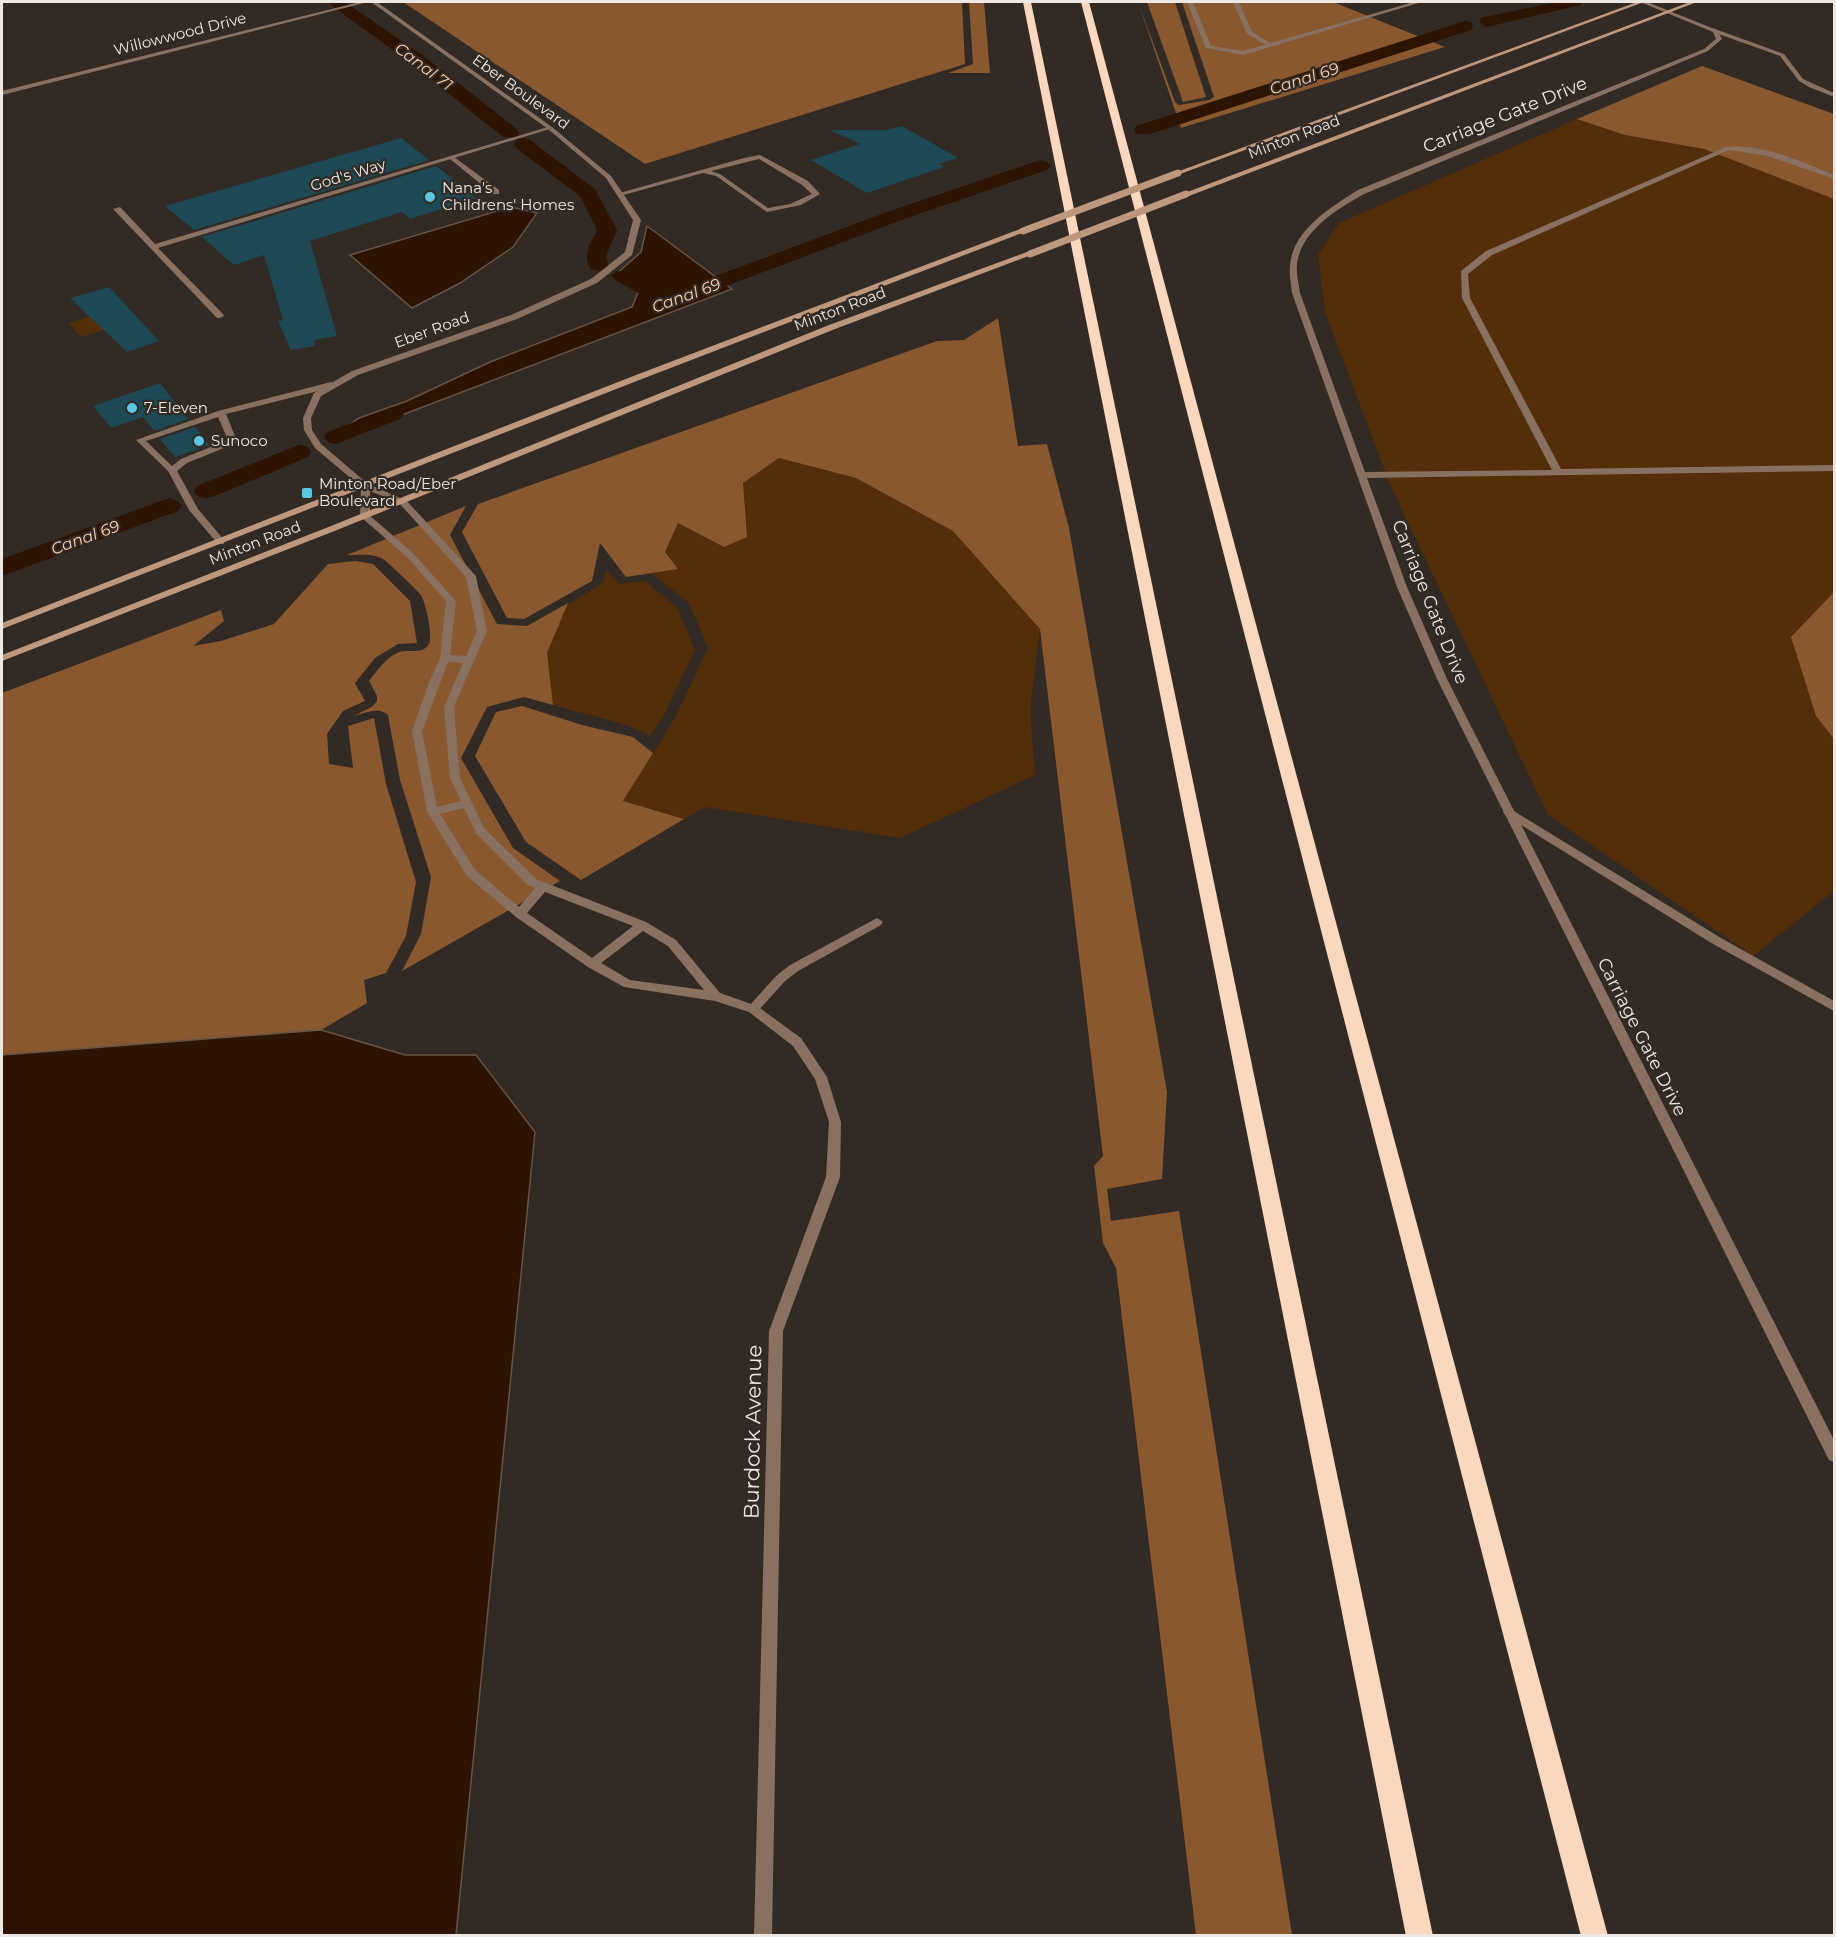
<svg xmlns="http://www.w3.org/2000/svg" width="1836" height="1937" font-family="Montserrat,sans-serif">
  <rect width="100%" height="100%" fill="#322a24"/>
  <g fill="#542e09">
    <polygon points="1577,119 1625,135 1704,149 1834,199 1834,592 1792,637 1816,716 1834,739 1834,891 1753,956 1548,815 1391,487 1325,312 1318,255 1339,223"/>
    <polygon points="114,309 128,322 81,337 69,323"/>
    <polygon points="779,458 856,478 953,531 1040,629 1030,711 1035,775 900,838 705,807 684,819 623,801 675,718 708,648 689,603 651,573 677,569 665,552 678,523 724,547 743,483"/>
    <path d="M606 570 619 584 645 581 677 608 695 650 663 717 650 736C629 722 580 714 553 705L551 701 547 653 566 606 599 585 603 582Z"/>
  </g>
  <g fill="#89582f">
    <polygon points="403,2 962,2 965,64 645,164"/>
    <polygon points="969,2 984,2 990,73 948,73 973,64"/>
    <polygon points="1138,2 1175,102 1179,105 1209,100 1214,97 1182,2 1333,2 1445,47 1181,128"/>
    <polygon points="1147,2 1175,2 1206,97 1183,102"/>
    <polygon points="1702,66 1834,114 1834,199 1704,149 1625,135 1577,119"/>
    <polygon points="998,318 1018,446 1047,444 1069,528 1167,1092 1162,1179 1107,1189 1111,1221 1179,1211 1292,1935 1196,1935 1116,1268 1103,1243 1094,1166 1103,1156 1040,629 953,531 856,478 779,458 743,483 747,537 724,547 678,523 665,552 678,569 626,577 600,543 592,581 524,619 507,618 462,532 478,504 937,341 964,340"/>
    <path d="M466 506 450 535 497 624 527 626 568 603 547 653 553 705 524 697 487 707 461 758 513 848 560 881 402 971 421 934 431 877 400 780 388 715C378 706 363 714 352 717L373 706 377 701V696L369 681C378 670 385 658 399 652 408 649 423 655 429 644 433 636 426 601 420 594 418 591 387 561 383 559 373 553 358 555 347 555Z"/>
    <polygon points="355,561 373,564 410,601 417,643 398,644 375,658 355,683 365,701 343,711 327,734 329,764 353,768 348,726 374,718 386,784 416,882 406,936 386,973 364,980 367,1003 321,1030 2,1055 2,693 221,610 224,621 193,646 221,641 274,624 328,564"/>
    <polygon points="1834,592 1834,739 1816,716 1791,637"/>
    <polygon points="522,706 582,725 633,737 653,753 623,801 684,819 581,880 526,842 475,756 496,712"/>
  </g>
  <g fill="#2c1400" stroke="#665444" stroke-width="1.5">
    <polygon points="511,207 537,213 513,247 460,283 412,308 350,255"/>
    <polygon points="647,226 732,289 352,434 346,427 359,418 407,401 490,362 632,307 640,288 636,281 613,277 641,252"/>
    <polygon points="321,1030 405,1055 476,1055 535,1132 456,1935 2,1935 2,1055"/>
  </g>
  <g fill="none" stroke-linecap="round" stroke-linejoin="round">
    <g fill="#2c1400" fill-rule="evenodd">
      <polygon points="327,2 345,2 425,57 517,129 519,133 517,137 503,137 413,65"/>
      <polygon points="1555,2 1583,2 1581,5 1487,27 1479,22 1481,18"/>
      <polygon points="1465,21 1471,22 1473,26 1471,30 1150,134 1136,134 1134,130 1136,126"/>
      <path d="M523 138 530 140 595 189 617 230 606 256 608 265 605 269 598 271 591 269C581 256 591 243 597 230L580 196 516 148 514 144 516 140Z"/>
      <path d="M1040 160 1047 162 1050 166 1047 170 904 219 676 305 668 306 660 305 615 280 611 276 615 272C633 267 654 284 670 293L890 211Z"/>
      <polygon points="392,407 400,409 404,414 400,419 336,444 328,442 324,437 328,432"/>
      <polygon points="299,445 308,447 311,452 308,457 215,496 206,498 197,496 194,491 197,486"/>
      <polygon points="169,498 178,501 182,506 178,511 2,576 2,559"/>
    </g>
  </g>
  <g fill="#1c4953">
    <polygon points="902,126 958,158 939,164 944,167 867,193 811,160 860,144 830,130 887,130"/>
    <polygon points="401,138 429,160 194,230 165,206"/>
    <polygon points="436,166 476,198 410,219 402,212 310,241 337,336 314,340 315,346 291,350 278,321 283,320 264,255 234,265 202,237"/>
    <polygon points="109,287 159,341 127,352 70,298"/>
    <polygon points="160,383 188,419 154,431 143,417 111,428 93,406"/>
    <polygon points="195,427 209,445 175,457 160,439"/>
  </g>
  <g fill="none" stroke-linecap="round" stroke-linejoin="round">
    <g fill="#887160" fill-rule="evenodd">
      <polygon points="1233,2 1239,2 1252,32 1272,44 1272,46 1268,46 1247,34"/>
      <polygon points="1715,29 1784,54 1803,79 1834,93 1834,97 1809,87 1799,81 1780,56 1713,32"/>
      <path d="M760 155 808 181 820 194 801 205 767 212 716 176 703 173 620 196 616 194 744 158ZM759 159 802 185 812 194 790 204 768 208 720 174 711 171Z"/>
      <polygon points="450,157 454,157 499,190 499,194 493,194 450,159"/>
      <path d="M331 382 335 385 334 387 226 414 237 441 236 443 187 463 177 471 198 509 224 540V544H218L189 510 168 471 136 440 218 411ZM218 417 228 440 181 459 172 466 146 441Z"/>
      <polygon points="1509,808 1721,938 1834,1001 1834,1011 1713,944 1505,815 1503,812 1505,809"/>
      <polygon points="877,918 883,922 881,925 798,971 785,981 757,1012 749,1012 747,1009 749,1006 777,975 790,965"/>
    </g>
    <g fill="#887160" fill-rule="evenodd">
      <polygon points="360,2 368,2 2,95 2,91"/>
      <polygon points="1187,2 1193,2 1211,46 1243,51 1414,2 1422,2 1243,55 1206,48"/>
      <path d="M1640 2H1647L1717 30 1722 39 1708 51 1364 194C1337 209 1301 231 1297 264 1296 274 1299 284 1300 293L1365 472 1552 470 1462 298 1461 271 1486 251 1726 147C1762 143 1802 162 1834 175V179L1768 156 1729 150 1492 255 1468 274 1470 298 1561 469 1834 465V471L1367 478 1407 587 1447 679 1834 1440V1462L1829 1460 1437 679 1397 587 1292 293C1291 284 1289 274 1290 265 1293 230 1331 207 1358 190L1704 49 1716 39 1713 32Z"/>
      <polygon points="548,127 553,128 158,248 223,314 224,316 220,318 217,318 113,209 120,207 155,244"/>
      <path d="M402 498 405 499 476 576 487 631 454 707 460 778 484 828 536 879 646 922 676 940 720 993 757 1006 801 1038 827 1077 841 1122 840 1177 783 1331 772 1936H754L769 1331 826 1177 829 1122 815 1079 793 1046 749 1012 715 1001 624 987 588 967 516 917 467 876 427 812 412 731 428 685 440 658 446 601 407 557 362 518V514H368L413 553 456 601 450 655 466 656 477 631 466 577 399 503V499ZM448 662 463 663 444 707 450 778 461 801 437 807 422 731ZM464 808 476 833 528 885 535 888 519 907 475 870 440 814ZM545 892 633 926 592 958 527 913ZM643 931 668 946 704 990 630 980 601 963Z"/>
    </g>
    <polygon fill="#887160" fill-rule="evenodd" points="371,2 377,2 552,127 611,176 641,220 632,255 597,283 517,319 358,375 321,396 311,418 312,430 321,444 368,484 407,501 405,503 399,503 370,491 370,516 365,519 360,516 361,487 315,448 304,430 303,418 314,393 352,371 511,315 591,279 625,252 633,220 606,178 548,129"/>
    <g fill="#bd987c" fill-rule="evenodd">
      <polygon points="1637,2 1644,2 1180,174 1174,173"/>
      <polygon points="1690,2 1697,2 1189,196 1182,194"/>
      <polygon points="1020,229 1027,231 642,379 2,629 2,623 636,375"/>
      <polygon points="1027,252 1034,254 835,329 337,530 2,661 2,655 331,526 829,325"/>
    </g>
    <g fill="#fad7bd" fill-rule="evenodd">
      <polygon points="1023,2 1031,2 1433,1936 1406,1936"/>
      <polygon points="1081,2 1089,2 1608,1936 1581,1936"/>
    </g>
    <g stroke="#bd987c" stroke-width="7">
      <polyline points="1023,231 1178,173"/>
      <polyline points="1030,254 1186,194"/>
    </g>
  </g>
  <g fill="#58c9e3" stroke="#322a24" stroke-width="2">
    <circle cx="430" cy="197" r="6"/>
    <circle cx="132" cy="408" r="6"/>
    <circle cx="199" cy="441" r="6"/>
    <rect x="301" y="487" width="12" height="12" rx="3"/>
  </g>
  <g text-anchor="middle" stroke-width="4.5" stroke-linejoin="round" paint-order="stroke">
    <g font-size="15" fill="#ede8e4" stroke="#322a24">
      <text transform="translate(180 34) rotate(-14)" y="5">Willowwood Drive</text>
      <text transform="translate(521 92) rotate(36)" y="5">Eber Boulevard</text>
      <text transform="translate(1294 137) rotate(-21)" y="5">Minton Road</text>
      <text transform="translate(348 175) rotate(-17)" y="5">God's Way</text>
      <text transform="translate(840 309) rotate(-21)" y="5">Minton Road</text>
      <text transform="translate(432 330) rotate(-20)" y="5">Eber Road</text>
      <text transform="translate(255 543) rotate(-21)" y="5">Minton Road</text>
    </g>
    <g font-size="15" fill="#ede8e4" stroke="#322a24" text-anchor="start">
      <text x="442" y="193">Nana's<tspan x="442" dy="17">Childrens' Homes</tspan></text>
      <text x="144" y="413">7-Eleven</text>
      <text x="211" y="446">Sunoco</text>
      <text x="319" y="489">Minton Road/Eber<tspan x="319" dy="17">Boulevard</tspan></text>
    </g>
    <g font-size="16" font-style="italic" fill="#fdcfab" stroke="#322a24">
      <text transform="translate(424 66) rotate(37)" y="6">Canal 71</text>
      <text transform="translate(1304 78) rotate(-18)" y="6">Canal 69</text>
      <text transform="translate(686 295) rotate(-20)" y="6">Canal 69</text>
      <text transform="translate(85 537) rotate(-20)" y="6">Canal 69</text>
    </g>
    <g font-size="18" fill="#ede8e4" stroke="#322a24">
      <text transform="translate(1505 115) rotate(-22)" y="6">Carriage Gate Drive</text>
      <text transform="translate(1430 602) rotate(68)" y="6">Carriage Gate Drive</text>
      <text transform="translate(1642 1037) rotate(63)" y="6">Carriage Gate Drive</text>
    </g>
    <g font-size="21" fill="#ede8e4" stroke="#322a24">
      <text transform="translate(753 1432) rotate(-89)" y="7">Burdock Avenue</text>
    </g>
  </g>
  <rect width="1836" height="1937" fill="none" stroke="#ede8e4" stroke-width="6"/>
</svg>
